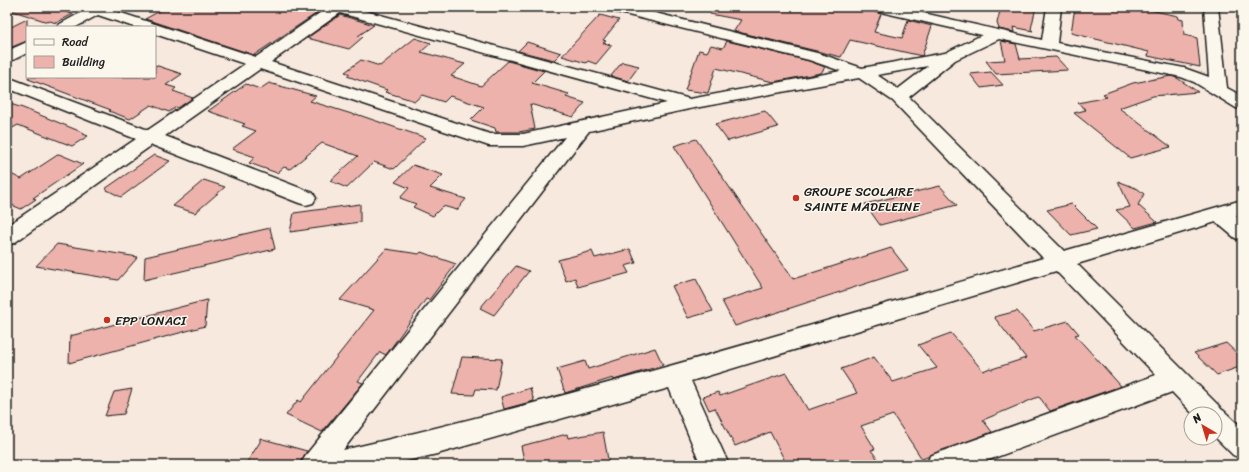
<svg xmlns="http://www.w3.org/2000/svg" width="1249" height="472" font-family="Sriracha,sans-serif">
  <rect width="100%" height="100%" fill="#f8e9df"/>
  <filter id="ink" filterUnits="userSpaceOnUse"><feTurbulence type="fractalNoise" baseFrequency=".025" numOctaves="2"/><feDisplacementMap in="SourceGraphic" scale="8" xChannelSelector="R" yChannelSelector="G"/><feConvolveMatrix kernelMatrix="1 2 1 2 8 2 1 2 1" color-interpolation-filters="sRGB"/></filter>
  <g filter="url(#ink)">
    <g fill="#edb2ab" stroke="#1c1c1c">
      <polygon points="11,7 50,7 73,14 56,23 50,21 48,22 10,10"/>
      <polygon points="167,7 326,7 254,55 145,19"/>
      <polygon points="711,7 869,7 872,11 881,14 874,32 902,38 908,20 932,26 922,56 850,40 841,57 734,31 741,20 710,14"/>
      <polygon points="1001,7 1036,7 1031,29 1033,31 1013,27 1014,32 999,29 997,23"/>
      <polygon points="1075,7 1136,7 1178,16 1179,19 1183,20 1184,35 1197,38 1200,67 1148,56 1149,52 1071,33"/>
      <polygon points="340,15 374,25 358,36 363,37 349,49 307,38"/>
      <polygon points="600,15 619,20 603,40 606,41 603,43 612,45 596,64 588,61 586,63 562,56"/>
      <polygon points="27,19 27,41 7,49 7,29"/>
      <polygon points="415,38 431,43 421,52 465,64 451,76 481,86 508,61 544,71 532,83 569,94 566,97 585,103 573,117 530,104 535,129 519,132 496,132 495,128 471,120 484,107 450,96 444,102 422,95 415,101 385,92 387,90 347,76 350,74 345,72 361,60 380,66"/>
      <polygon points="727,41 809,61 825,67 821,73 773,82 716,68 708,93 685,90 699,50 707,52 711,45 723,48"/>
      <polygon points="1001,41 1016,44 1020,59 1056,57 1068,70 996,74 986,61 1005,60"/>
      <polygon points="527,42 561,53 554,60 518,51"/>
      <polygon points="622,62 639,66 628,81 611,76"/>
      <polygon points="155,65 182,74 166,85 176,88 173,91 193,98 178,108 176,107 169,112 151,105 130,119 109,111 111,110 28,79 28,77 155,77"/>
      <polygon points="991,72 1003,85 981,88 970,74"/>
      <polygon points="1171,76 1177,78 1198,92 1153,96 1119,108 1171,147 1130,158 1074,113 1086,110 1078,103 1107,97 1103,94 1133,83"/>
      <polygon points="269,83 316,96 310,101 355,115 356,114 426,138 394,169 374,162 347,188 330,181 358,156 322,143 290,169 284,167 277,173 249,163 255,157 232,149 256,131 242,126 245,124 208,111 246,84 260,89"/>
      <polygon points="7,103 23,108 84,133 83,134 88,136 72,146 18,125 7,131"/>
      <polygon points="765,111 778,127 728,141 715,124"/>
      <polygon points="696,139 793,279 891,248 908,270 735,326 722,301 763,288 674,146"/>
      <polygon points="59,154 83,164 33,198 36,199 21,209 7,203 7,172 21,179"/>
      <polygon points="154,155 170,161 121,197 105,189"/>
      <polygon points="413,165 443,175 430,188 466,199 457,210 443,206 433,216 413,207 416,204 400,198 409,188 395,182"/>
      <polygon points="204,180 225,187 195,213 173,206"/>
      <polygon points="1118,181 1138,189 1144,194 1138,205 1157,222 1135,228 1116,210 1130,207"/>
      <polygon points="940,186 957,205 880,225 865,204"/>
      <polygon points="360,204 360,222 290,232 294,213"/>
      <polygon points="1072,204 1097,229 1071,235 1047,210"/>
      <polygon points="270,228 275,249 144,280 145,257"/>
      <polygon points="57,244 138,257 118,280 36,266"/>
      <polygon points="386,249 419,254 421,252 456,264 429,300 426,299 386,355 380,352 358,381 363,383 322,432 286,415 298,400 301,402 374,310 340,300"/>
      <polygon points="630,249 636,263 625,266 629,273 578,287 575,278 566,281 558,260 592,251 595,258"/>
      <polygon points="516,266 529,271 494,315 480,308"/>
      <polygon points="696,279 713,311 688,318 672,286"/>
      <polygon points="207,300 205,326 69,363 70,336"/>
      <polygon points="1017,311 1034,331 1068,321 1079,334 1075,335 1121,386 1050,411 1040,398 1038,397 983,420 992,432 922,459 893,415 861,426 875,449 871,450 882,465 787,465 770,432 735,446 715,408 709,410 703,397 718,392 720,396 786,373 808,410 857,393 841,369 874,357 893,382 937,368 918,345 951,333 983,371 990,368 992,369 1026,358 994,317"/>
      <polygon points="1226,343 1242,358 1242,366 1217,375 1194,353"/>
      <polygon points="655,348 663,365 614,380 613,378 565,393 557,369 585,361 588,369"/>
      <polygon points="462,357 502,359 496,390 476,389 474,395 452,394"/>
      <polygon points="530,388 534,401 504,409 501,397"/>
      <polygon points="132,389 124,414 105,416 114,392"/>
      <polygon points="603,432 609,465 525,465 521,446 567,434 568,438"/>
      <polygon points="260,438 263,439 307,451 298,465 245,465 260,442"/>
    </g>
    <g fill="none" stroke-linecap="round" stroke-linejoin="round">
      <g stroke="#1c1c1c" stroke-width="3">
        <g id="minor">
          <path d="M80 7H110L109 9 256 57 327 8V7H351L690 99 841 71 809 60 608 10 606 7H631L821 54 862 68 945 53 982 35 872 10 870 7H897L1042 40 1047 7H1061L1057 43 1184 68 1209 77 1204 7H1218L1227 88 1242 96V109L1236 108 1194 82 1181 77 999 39 955 60 909 97 1064 251 1242 200V214L1236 216 1242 221V241L1235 238 1216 222 1077 264 1219 406 1221 409 1224 411 1242 428V459L1233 455 1215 437V414H1193L1172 392 975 465H926L930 456 940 452 1156 375 1056 271 691 381 729 465H701L669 388 437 454 389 465H301L305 456 565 137 523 146H489L260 69 165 136 313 193 316 198 313 203 306 205 299 203 152 145 14 243 7 245V226L136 139 7 88V77L148 130 245 64 155 34V27H134L98 15 76 27H57L60 24 84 11ZM340 13 667 103 523 134H490L271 62ZM928 66 898 89 877 75ZM859 78 893 101 1043 258C811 325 579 396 343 450L589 131 689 109Z"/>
          <polygon points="27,42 27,53 7,63 7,51"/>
        </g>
      </g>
      <use href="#minor" fill="#fbf7ec" fill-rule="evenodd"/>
    </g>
  </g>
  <g fill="#c8321e" stroke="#fbf7ec" stroke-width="1.5">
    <circle cx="796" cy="198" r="4"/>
    <circle cx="107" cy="320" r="4"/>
  </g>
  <g text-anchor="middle" stroke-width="3" stroke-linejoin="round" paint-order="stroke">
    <g font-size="13" fill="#1c1c1c" stroke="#fbf7ec" text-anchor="start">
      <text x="804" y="196">GROUPE SCOLAIRE<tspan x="804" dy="15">SAINTE MADELEINE</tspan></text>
      <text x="115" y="325">EPP LONACI</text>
    </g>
  </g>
  <rect width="1249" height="472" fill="none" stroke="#fbf7ec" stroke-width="24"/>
  <rect x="12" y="12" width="1225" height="448" fill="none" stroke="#1c1c1c" stroke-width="1.5" filter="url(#ink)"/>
  <rect x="26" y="26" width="130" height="52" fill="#fbf7ec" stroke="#a29f99"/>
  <rect x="34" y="39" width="20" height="6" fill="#fbf7ec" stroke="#a29f99"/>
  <text x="62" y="46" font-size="12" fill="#1c1c1c">Road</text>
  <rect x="34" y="56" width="20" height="12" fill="#edb2ab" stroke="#a29f99"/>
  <text x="62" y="66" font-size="12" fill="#1c1c1c">Building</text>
  <g transform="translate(1203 426) rotate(322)"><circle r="19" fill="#fbf7ec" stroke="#a29f99"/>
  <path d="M0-3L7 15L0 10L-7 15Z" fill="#c8321e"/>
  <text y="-6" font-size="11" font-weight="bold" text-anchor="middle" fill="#1c1c1c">N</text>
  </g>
</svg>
